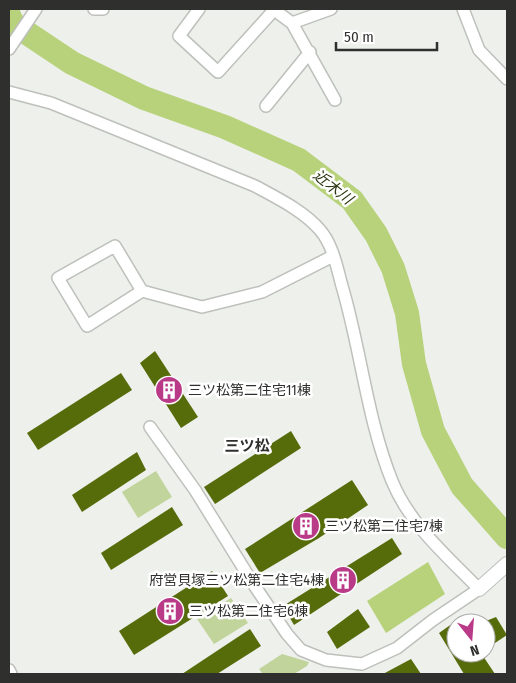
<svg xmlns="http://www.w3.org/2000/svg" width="516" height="683" font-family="'Fira Sans Condensed','Noto Sans JP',sans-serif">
  <rect width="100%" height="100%" fill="#eef0eb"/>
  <g fill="#c1d49b">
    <polygon points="156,471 172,497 138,518 122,492"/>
    <polygon points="231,598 248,623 214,644 197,619"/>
    <polygon points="282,654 309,662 307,666 294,674 263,674 259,669"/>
  </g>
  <polygon fill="#b7d27b" points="428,562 445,594 386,633 367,601"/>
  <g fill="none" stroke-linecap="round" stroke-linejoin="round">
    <polyline stroke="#b7d27b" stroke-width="24" points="9,15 12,23 72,63 144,98 225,127 299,160 352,200 376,234 393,268 407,313 414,364 433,431 462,486 507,537"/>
  </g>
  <g fill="#566c0b">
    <polygon points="155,351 198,417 181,428 140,363"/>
    <polygon points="121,373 132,390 38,450 27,433"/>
    <polygon points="291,431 301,448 215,504 204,487"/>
    <polygon points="137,452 146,470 82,512 72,495"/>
    <polygon points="352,480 368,505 319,538 260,573 245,549"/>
    <polygon points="172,507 183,525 111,570 101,553"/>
    <polygon points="392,538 402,554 294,625 283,606"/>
    <polygon points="212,571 228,596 134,655 119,631"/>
    <polygon points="358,609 370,627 337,649 327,632"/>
    <polygon points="496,617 507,635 486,649 486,621"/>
    <polygon points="456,621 456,653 481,653 495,674 464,674 439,633"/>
    <polygon points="250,629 261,646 217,674 182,674"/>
    <polygon points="411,659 421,674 383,674"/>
  </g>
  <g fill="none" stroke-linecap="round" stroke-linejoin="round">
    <g stroke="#bec0bb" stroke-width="14">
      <g id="minor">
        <polyline points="94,9 103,9"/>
        <polyline points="199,9 179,36 218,72 274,10"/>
        <polyline points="273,9 292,23 335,100"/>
        <polyline points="463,9 479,50 507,79"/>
        <polyline points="292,23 331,9"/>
        <polyline points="9,49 36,9"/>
        <path d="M9 92 51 103 255 186C277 198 304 211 320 230 333 245 337 268 342 286 361 350 367 419 392 481 410 525 447 556 479 589L433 620 397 648 362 664 326 660 301 650 287 634 254 585 195 490 150 427"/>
        <polyline points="266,106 310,52"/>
        <polyline points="142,291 115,246 58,278 87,326 142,291 202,307 262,292 333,256"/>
        <polyline points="9,670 11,674"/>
      </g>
    </g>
    <g stroke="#bec0bb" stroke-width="16">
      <polyline id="tertiary" points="479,589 507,564"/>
    </g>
    <use href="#minor" stroke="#fff" stroke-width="11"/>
    <use href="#tertiary" stroke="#fff" stroke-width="14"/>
  </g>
  <defs>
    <g id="building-disc" transform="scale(1.4375)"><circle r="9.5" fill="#b93b88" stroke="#fff"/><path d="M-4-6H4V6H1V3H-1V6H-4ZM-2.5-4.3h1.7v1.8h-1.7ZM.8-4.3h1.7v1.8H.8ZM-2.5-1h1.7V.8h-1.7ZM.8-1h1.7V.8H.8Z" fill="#fff"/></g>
  </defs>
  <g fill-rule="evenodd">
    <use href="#building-disc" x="169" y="390"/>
    <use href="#building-disc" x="306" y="526"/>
    <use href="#building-disc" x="343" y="580"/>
    <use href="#building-disc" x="170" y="611"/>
  </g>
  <g text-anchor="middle" stroke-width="5" stroke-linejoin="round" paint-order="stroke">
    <g font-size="14" fill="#2f302e" stroke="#fff" text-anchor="start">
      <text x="188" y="395">三ツ松第二住宅11棟</text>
      <text x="325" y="531">三ツ松第二住宅7棟</text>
      <text x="324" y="585" text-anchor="end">府営貝塚三ツ松第二住宅4棟</text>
      <text x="189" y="616">三ツ松第二住宅6棟</text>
    </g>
    <g font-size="15" font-style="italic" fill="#2c3612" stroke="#fff">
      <text transform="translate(333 187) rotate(39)" y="5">近木川</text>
    </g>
    <g font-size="15" font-weight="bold" fill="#2f302e" stroke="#fff">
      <text x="247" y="451">三ツ松</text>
    </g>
  </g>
  <rect width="516" height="683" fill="none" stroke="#2f302e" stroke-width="20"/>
  <g transform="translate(471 638) rotate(163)"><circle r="24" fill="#ffffff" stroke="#acacab"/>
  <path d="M0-4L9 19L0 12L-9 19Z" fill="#b93b88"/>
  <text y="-8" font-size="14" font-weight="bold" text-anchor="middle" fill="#2f302e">N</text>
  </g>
  <path d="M336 42v8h101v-8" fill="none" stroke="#2f302e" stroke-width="2.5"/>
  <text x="344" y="42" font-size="15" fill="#2f302e" stroke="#ffffff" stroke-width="4" paint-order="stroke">50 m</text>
</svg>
